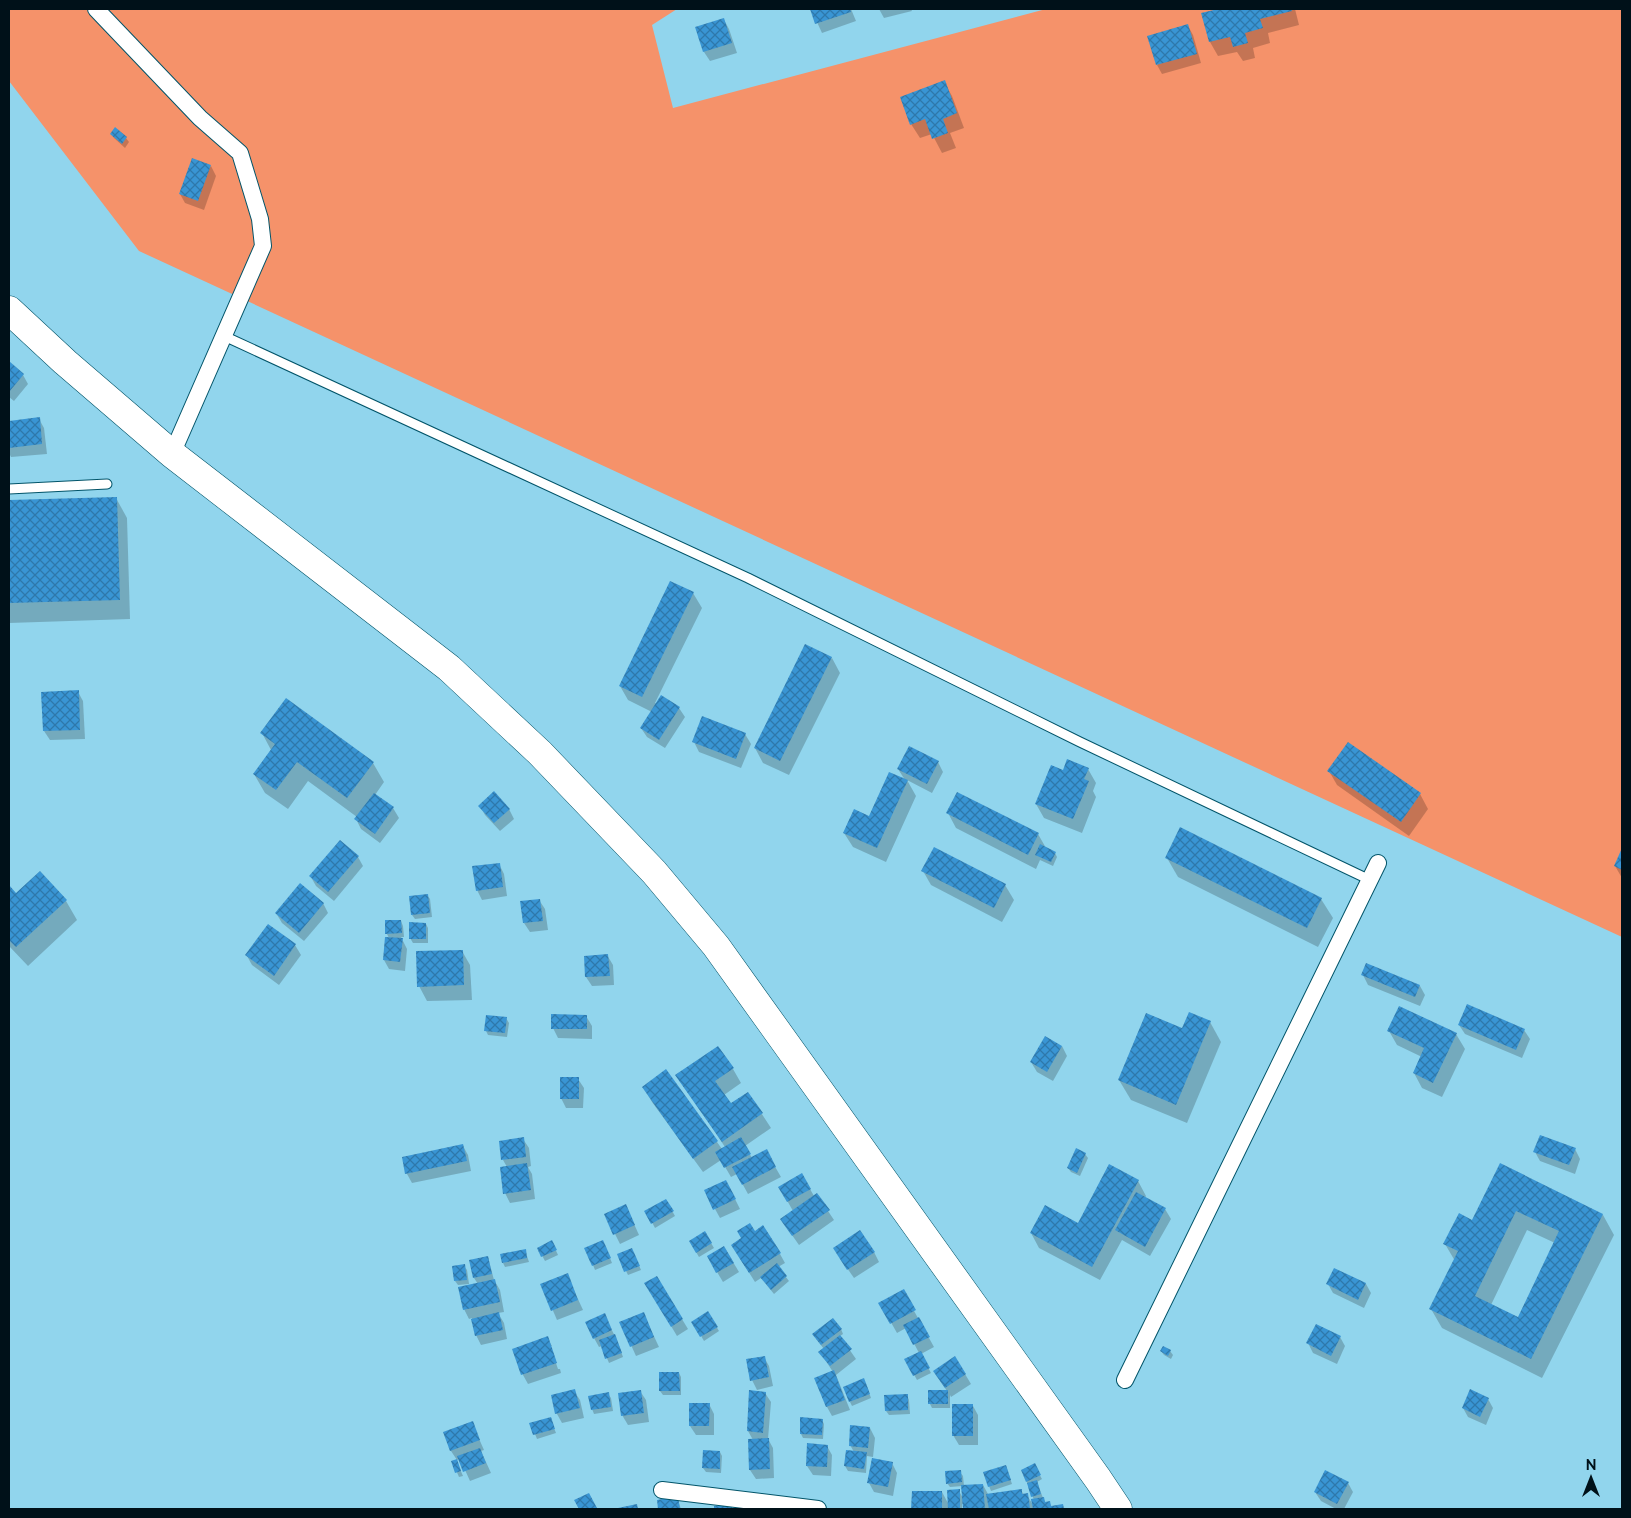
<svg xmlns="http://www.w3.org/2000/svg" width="1631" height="1518" font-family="Raleway,sans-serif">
  <defs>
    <pattern id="building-cross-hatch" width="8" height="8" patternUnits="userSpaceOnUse" patternTransform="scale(1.25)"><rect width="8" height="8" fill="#3995d4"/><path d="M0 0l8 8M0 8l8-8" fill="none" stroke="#2e78ab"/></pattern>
  </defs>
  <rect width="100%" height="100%" fill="#91d5ed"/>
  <polygon fill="#f5926a" points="9,9 677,9 652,25 673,108 1046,9 1622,9 1622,937 139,251 9,81"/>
  <g fill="#0003" fill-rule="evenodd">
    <polygon points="811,9 851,9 856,21 822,33"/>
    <polygon points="879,9 911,9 912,11 884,18"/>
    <polygon points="1223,9 1295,9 1299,25 1268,33 1270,43 1253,48 1255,58 1243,61 1237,52 1218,56 1210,42 1203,14"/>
    <polygon points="724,20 729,29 737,53 710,61 704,52 697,28"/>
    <polygon points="1188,26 1193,35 1201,63 1162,74 1157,65"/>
    <polygon points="944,82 952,96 964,128 950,133 956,148 942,153 932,134 920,138 911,124"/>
    <polygon points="115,129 126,138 129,142 125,148 114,138 111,134"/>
    <polygon points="211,166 216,176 204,210 185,203 180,194"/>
    <polygon points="9,363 23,375 28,384 14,401 9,397"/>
    <polygon points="39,419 44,428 47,454 11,457 9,453 9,422"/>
    <polygon points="116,498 127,518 130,619 9,623 9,501"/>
    <polygon points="693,593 702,608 655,703 679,708 685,717 665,748 647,737 641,728 652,712 628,700 620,686"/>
    <polygon points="832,658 840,673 789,775 763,763 755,748"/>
    <polygon points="78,692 83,701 85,739 50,740 44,731"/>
    <polygon points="262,733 373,763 384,782 375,795 393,808 399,818 380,843 361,829 356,819 357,817 308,781 288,809 265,793 254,774 271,750"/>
    <polygon points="745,734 751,744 741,768 699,752 694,742"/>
    <polygon points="938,762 943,772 932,793 907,780 916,796 886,862 853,847 844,833 870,817 905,780 898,769"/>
    <polygon points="1088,769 1096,783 1093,791 1096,797 1082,833 1044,818 1036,804 1064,771"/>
    <polygon points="1329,771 1420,794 1428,809 1409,836 1337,785"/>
    <polygon points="480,806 509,809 514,819 500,831 485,815"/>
    <polygon points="948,813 1038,834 1046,848 1055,853 1057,857 1053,866 1040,860 1036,869 956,828"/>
    <polygon points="1622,851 1622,878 1615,866"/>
    <polygon points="358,857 363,866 334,901 316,886 311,877"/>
    <polygon points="1167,858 1321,899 1333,918 1318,947 1178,877"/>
    <polygon points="499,864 504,874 507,896 482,900 477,890"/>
    <polygon points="923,871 1005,885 1014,900 1002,922 931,885"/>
    <polygon points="40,873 66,901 77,920 28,966 9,946 9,887 16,895"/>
    <polygon points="427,895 430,899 432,917 415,919 412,915 410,897"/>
    <polygon points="539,900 545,909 548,930 530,932 524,923"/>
    <polygon points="323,903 328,913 304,941 282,923 276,913"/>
    <polygon points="401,921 403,926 404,937 401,937 407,949 405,971 389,969 384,960 389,938 387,934"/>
    <polygon points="426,924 428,928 428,943 413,943 410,938"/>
    <polygon points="268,926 295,945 301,955 279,985 252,965 247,956"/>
    <polygon points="462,951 470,965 472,1000 427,1001 419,986"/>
    <polygon points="607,955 613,965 614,985 592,986 586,977"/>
    <polygon points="1363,975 1420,986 1425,995 1420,1006 1368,985"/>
    <polygon points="586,1016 592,1026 592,1039 558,1038 553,1028"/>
    <polygon points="506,1018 509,1023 507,1037 488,1035 486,1031"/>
    <polygon points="1210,1022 1221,1042 1187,1123 1131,1100 1119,1080 1183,1030"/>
    <polygon points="1459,1025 1524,1030 1530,1039 1522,1058 1465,1034"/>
    <polygon points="1389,1031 1456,1034 1465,1049 1442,1097 1422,1088 1414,1073 1422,1057 1397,1045"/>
    <polygon points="1062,1046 1067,1056 1053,1081 1037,1072 1031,1062"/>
    <polygon points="733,1069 741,1083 724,1095 731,1105 748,1093 771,1128 745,1146 752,1158 766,1151 781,1177 748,1194 737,1174 731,1177 721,1160 703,1172 652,1102 643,1087 666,1071 722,1149 725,1147 677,1076"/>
    <polygon points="578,1079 584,1088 583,1108 566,1108 561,1098"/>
    <polygon points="523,1139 529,1148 531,1166 528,1167 532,1174 535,1199 510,1203 505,1193 507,1167 503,1160"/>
    <polygon points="463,1146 468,1155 471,1171 412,1183 407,1174 403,1158"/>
    <polygon points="1575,1149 1580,1159 1575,1174 1540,1161 1535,1152"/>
    <polygon points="1085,1154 1088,1158 1080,1176 1071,1172 1068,1168"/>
    <path d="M1501 1165 1603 1215 1614 1235 1542 1378 1442 1328 1431 1309 1455 1261 1445 1244 1472 1221ZM1527 1230 1555 1243 1518 1319 1491 1305Z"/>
    <polygon points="802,1175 814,1196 828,1211 834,1220 799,1245 787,1228 793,1211 780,1188"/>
    <polygon points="1138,1181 1146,1196 1145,1198 1165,1209 1171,1219 1150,1256 1122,1240 1100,1280 1039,1248 1031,1233 1078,1224"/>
    <polygon points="731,1191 740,1209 720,1218 715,1209"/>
    <polygon points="666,1200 675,1216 655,1228 646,1211"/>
    <polygon points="605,1214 630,1215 639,1235 620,1244"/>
    <polygon points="754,1232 780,1254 785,1263 778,1267 789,1281 774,1294 761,1278 755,1282 738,1255"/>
    <polygon points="705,1233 714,1248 699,1257 690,1242"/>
    <polygon points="552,1242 558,1255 545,1261 538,1248"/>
    <polygon points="605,1246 612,1263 595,1270 593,1265"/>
    <polygon points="724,1247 739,1272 723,1282 708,1257"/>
    <polygon points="525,1250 529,1262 505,1267 503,1263"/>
    <polygon points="874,1252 879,1262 854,1278 840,1258"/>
    <polygon points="634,1254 641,1270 628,1275 626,1271"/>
    <polygon points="488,1257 494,1280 500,1290 504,1312 498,1313 504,1323 507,1339 481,1345 476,1335 472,1318 469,1319 464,1309 478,1284 474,1278 471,1261"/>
    <polygon points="464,1266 467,1270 469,1284 458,1285 455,1281"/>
    <polygon points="1335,1269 1366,1284 1371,1293 1364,1308 1333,1293 1328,1284"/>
    <polygon points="567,1275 583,1310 557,1320 542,1285"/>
    <polygon points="657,1278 688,1329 677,1336 646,1284"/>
    <polygon points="903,1291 934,1347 921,1354 931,1373 917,1380 906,1360 919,1353 906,1328 897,1333 880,1303"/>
    <polygon points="643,1313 659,1347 636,1356 621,1323"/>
    <polygon points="708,1313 719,1331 704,1341 693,1322"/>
    <polygon points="604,1315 617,1340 623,1357 609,1363 602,1346 599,1347 594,1338"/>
    <polygon points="841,1329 843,1334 840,1336 856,1359 836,1375 850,1410 832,1416 827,1407 816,1378 833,1372 820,1352 824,1349 816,1339"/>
    <polygon points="1340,1337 1345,1346 1337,1364 1313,1353 1308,1343"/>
    <polygon points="547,1338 552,1346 550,1346 558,1369 560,1369 561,1373 528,1384 523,1375 514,1349"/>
    <polygon points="1161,1351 1170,1351 1173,1355 1171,1359 1164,1355"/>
    <polygon points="764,1357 769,1366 773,1386 757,1390 752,1380"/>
    <polygon points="679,1373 681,1377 681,1395 663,1395 660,1391"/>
    <polygon points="965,1374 971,1384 951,1397 950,1395 950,1408 932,1408 930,1404 947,1391 940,1381"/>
    <polygon points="866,1384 871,1398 852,1406 850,1402"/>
    <polygon points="574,1391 580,1400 584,1418 562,1423 557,1414 552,1396"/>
    <polygon points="640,1391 646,1400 649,1422 628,1425 622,1415"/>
    <polygon points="765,1393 771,1402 768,1439 773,1448 774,1478 756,1479 750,1470 753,1440 748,1431"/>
    <polygon points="608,1394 611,1398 613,1411 594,1414 592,1409"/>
    <polygon points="907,1395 909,1400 910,1414 889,1415 886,1411"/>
    <polygon points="1488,1399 1493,1408 1486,1425 1468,1417 1463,1408"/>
    <polygon points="709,1404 714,1414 714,1435 696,1435 690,1426"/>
    <polygon points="973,1406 978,1415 978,1445 959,1445 953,1435"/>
    <polygon points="550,1418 556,1433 537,1439 531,1424"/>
    <polygon points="822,1420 824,1424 823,1439 803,1438 801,1434"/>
    <polygon points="472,1423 484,1450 481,1451 491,1473 470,1481 460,1459 457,1460 451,1451 445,1433"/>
    <polygon points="870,1428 875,1438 873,1457 867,1456 866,1473 848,1471 845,1466 847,1451 854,1452 850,1445"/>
    <polygon points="827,1446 832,1455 831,1476 813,1475 807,1466"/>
    <polygon points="720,1452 722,1456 721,1473 706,1472 703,1468"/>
    <polygon points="456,1460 463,1476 459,1477 452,1461"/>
    <polygon points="892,1463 897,1473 893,1496 874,1492 869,1483"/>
    <polygon points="1034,1465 1042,1479 1037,1482 1043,1498 1046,1503 1049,1502 1052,1507 1062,1505 1065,1509 964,1509 964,1504 962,1504 962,1509 913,1509 913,1492 942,1492 949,1505 959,1491 963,1498 963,1486 950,1487 947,1483 960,1472 963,1476 964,1486 983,1485 988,1494 1021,1490 1024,1495 1027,1495 1033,1505 1034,1500 1022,1470"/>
    <polygon points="1006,1466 1012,1484 991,1491 989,1486"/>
    <polygon points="1348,1483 1353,1492 1344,1509 1336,1509 1321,1501 1315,1492"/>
    <polygon points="677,1498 681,1509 660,1509 658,1501"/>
  </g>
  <g fill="url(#building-cross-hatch)" fill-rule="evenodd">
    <polygon points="810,9 850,9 851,12 815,24"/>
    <polygon points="1218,9 1291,9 1292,11 1260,19 1263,28 1245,33 1248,43 1233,47 1230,37 1209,42 1201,13"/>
    <polygon points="724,18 732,43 703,52 695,27"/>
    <polygon points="1188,24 1197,54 1156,65 1147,36"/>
    <polygon points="945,80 957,113 943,119 948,133 932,139 925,119 910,125 900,97"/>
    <polygon points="115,127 127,137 122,144 110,134"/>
    <polygon points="192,158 211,165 198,201 179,194"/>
    <polygon points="9,361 24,374 9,392"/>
    <polygon points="40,417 42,444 9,448 9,421"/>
    <polygon points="117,497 120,600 9,603 9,500"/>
    <polygon points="670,581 694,592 642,697 619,686"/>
    <polygon points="805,644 832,657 780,761 754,748"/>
    <polygon points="79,690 80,730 43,731 41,692"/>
    <polygon points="661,695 680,707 659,740 640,728"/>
    <polygon points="286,698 374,762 347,798 297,762 276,790 253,774 275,744 260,733"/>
    <polygon points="702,716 746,733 736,759 692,742"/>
    <polygon points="1348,742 1421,793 1401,822 1327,771"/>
    <polygon points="909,746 939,761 927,784 897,769"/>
    <polygon points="1067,759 1089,768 1084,779 1089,781 1073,819 1035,804 1051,765 1063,770"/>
    <polygon points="889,772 908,780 877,848 843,833 854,809 869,816"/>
    <polygon points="494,791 510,809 494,823 478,806"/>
    <polygon points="957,792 1039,833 1028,855 946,813"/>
    <polygon points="374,793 394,807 375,834 354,819"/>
    <polygon points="1180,827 1322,898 1307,928 1165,858"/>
    <polygon points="340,840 359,856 328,892 309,876"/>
    <polygon points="1040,844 1056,852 1051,862 1035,855"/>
    <polygon points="934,847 1006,884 994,908 921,871"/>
    <polygon points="1622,848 1622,870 1614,866"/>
    <polygon points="500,863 503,887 476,891 472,866"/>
    <polygon points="40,871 67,900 16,947 9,940 9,885 16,893"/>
    <polygon points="300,883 324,903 299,933 275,913"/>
    <polygon points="428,894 430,913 411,915 409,896"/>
    <polygon points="540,899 543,921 523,923 520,901"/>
    <polygon points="385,920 401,920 402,933 385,934"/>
    <polygon points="409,922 426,923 426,939 409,939"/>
    <polygon points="268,924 296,944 274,976 245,955"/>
    <polygon points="385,937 403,938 400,962 383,960"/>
    <polygon points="463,950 464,985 417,987 416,951"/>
    <polygon points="608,954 610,976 585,977 584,956"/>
    <polygon points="1366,963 1420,985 1415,997 1361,975"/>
    <polygon points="1467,1004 1525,1029 1516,1050 1458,1025"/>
    <polygon points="1399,1006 1457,1033 1433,1083 1413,1073 1424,1048 1387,1031"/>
    <polygon points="1189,1012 1211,1021 1176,1105 1118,1080 1146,1013 1182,1028"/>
    <polygon points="551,1014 587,1015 587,1029 551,1029"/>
    <polygon points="486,1015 507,1017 505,1033 484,1031"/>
    <polygon points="1045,1036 1062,1046 1047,1072 1030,1062"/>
    <polygon points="718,1046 734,1068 715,1081 731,1103 748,1092 763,1113 722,1142 675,1075"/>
    <polygon points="666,1069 718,1141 693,1159 642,1087"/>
    <rect x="560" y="1077" width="19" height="22"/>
    <polygon points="1540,1135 1576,1148 1569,1165 1533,1152"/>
    <polygon points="524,1137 526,1157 501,1160 499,1141"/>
    <polygon points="741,1137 751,1154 724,1168 715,1152"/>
    <polygon points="463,1144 467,1161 405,1174 402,1157"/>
    <polygon points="1076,1148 1086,1153 1077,1173 1067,1168"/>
    <polygon points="767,1149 776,1167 742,1185 732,1167"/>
    <polygon points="527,1163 531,1190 503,1194 500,1167"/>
    <path d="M1500 1163 1603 1214 1531 1359 1429 1309 1458 1251 1443 1244 1459 1213 1472 1220ZM1516 1211 1559 1231 1518 1317 1475 1296Z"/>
    <polygon points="1109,1164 1139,1180 1092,1267 1030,1233 1045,1205 1078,1223"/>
    <polygon points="802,1173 811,1189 787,1202 778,1187"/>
    <polygon points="726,1180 736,1199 713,1210 704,1190"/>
    <polygon points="1136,1192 1166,1208 1145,1247 1115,1230"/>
    <polygon points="817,1193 830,1210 792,1236 780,1219"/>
    <polygon points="666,1199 674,1211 651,1224 644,1211"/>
    <polygon points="626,1204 635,1225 613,1235 604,1214"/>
    <polygon points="750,1223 755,1231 763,1225 781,1253 749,1273 731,1245 741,1238 737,1231"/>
    <polygon points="860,1230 875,1252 847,1270 833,1248"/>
    <polygon points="705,1231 712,1243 696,1253 689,1241"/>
    <polygon points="552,1240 557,1250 541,1257 537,1248"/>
    <polygon points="603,1240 611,1258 592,1266 584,1248"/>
    <polygon points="724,1246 734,1263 716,1273 707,1256"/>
    <polygon points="632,1248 640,1266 624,1272 617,1254"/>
    <polygon points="526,1249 527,1258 502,1263 500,1254"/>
    <polygon points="488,1256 492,1274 473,1278 469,1260"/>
    <polygon points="777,1263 787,1276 771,1290 760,1277"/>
    <polygon points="465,1264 467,1280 454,1281 452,1266"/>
    <polygon points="1334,1268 1366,1283 1358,1300 1326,1284"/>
    <polygon points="568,1273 578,1300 551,1311 540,1284"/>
    <polygon points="657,1276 683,1319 671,1327 644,1283"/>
    <polygon points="495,1279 500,1302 463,1310 458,1287"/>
    <polygon points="904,1289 916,1310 890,1324 878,1303"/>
    <polygon points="708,1311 718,1327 700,1337 691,1322"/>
    <polygon points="499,1312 503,1330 475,1336 471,1319"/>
    <polygon points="644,1312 654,1337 630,1347 619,1322"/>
    <polygon points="605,1313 612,1330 593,1339 585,1322"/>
    <polygon points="919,1317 930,1337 913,1345 903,1325"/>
    <polygon points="833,1318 842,1329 821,1345 812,1334"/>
    <polygon points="1316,1324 1341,1336 1331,1356 1306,1343"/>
    <polygon points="615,1334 622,1353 605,1359 599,1340"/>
    <polygon points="840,1335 852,1349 830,1366 818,1352"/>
    <polygon points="548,1336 557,1363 521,1375 512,1349"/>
    <polygon points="1163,1346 1171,1350 1168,1356 1160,1351"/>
    <polygon points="921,1351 930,1368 913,1376 904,1359"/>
    <polygon points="765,1356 769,1377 750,1381 746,1359"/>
    <polygon points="955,1356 966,1374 945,1388 933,1371"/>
    <polygon points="834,1370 845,1400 826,1407 814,1378"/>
    <polygon points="659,1372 679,1372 680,1391 659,1391"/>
    <polygon points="864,1378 870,1394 849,1402 843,1387"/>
    <polygon points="575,1389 580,1408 555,1414 551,1395"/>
    <polygon points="1470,1389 1489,1398 1480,1417 1462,1408"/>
    <polygon points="641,1390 644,1413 621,1416 618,1393"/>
    <polygon points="749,1390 766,1392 763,1433 747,1431"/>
    <rect x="928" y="1390" width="20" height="14"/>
    <polygon points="609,1392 611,1407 591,1410 588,1396"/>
    <polygon points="908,1394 908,1410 885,1411 884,1395"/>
    <polygon points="689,1403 710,1403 709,1426 689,1426"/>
    <rect x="952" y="1404" width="21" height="32"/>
    <polygon points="551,1417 555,1429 533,1435 529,1423"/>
    <polygon points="800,1417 823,1419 822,1435 800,1434"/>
    <polygon points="473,1421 480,1440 450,1451 443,1432"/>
    <polygon points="850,1425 870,1427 868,1448 849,1446"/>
    <polygon points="769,1438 770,1469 749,1470 748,1439"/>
    <polygon points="807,1443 828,1445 827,1467 806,1466"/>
    <polygon points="480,1448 486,1463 463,1472 457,1456"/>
    <polygon points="703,1450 720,1451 720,1469 702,1468"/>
    <polygon points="846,1450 867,1452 864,1469 844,1466"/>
    <polygon points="872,1458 893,1462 888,1487 867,1483"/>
    <polygon points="457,1459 461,1471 455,1473 451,1461"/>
    <polygon points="1035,1463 1041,1475 1026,1482 1021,1470"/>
    <polygon points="1006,1465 1011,1480 988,1487 983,1472"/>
    <polygon points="961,1470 962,1482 946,1484 945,1471"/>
    <polygon points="1325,1470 1349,1482 1337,1504 1314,1492"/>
    <polygon points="1037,1480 1041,1494 1031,1497 1027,1483"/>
    <polygon points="983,1484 985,1509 963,1509 961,1485"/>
    <polygon points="960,1489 960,1509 948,1509 947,1490"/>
    <polygon points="1022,1489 1022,1494 1028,1493 1030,1509 989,1509 986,1494"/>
    <polygon points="912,1491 942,1491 942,1509 911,1509"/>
    <polygon points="589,1493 597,1508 579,1509 574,1500"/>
    <polygon points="678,1496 680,1509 658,1509 657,1500"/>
    <polygon points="1044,1497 1045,1502 1050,1501 1051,1506 1063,1504 1064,1509 1033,1509 1031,1499"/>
    <polygon points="637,1504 638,1509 618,1509 618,1508"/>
    <rect x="714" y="1506" width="18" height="3"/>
  </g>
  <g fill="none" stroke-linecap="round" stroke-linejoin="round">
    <g stroke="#025469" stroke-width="11">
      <g id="service">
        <polyline points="224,336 748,578 1080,742 1370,880"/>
        <polyline points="9,489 107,484"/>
      </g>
    </g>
    <g stroke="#025469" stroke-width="18">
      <g id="minor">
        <polyline points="96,9 200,118 240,153 260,219 263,246 172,454"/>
        <polyline points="1125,1380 1378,863"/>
        <polyline points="662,1490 818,1509"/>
      </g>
    </g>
    <g stroke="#025469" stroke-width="29">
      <polyline id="trunk" points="9,310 65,362 172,454 449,668 540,753 654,872 716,946 1098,1479 1118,1509"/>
    </g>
    <use href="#service" stroke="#fff" stroke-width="9"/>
    <use href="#minor" stroke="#fff" stroke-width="16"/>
    <use href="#trunk" stroke="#fff" stroke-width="28"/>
  </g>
  <rect width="1631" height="1518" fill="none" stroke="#001119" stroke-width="20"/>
  <g transform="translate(1591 1478)" stroke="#91d5ed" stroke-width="4" paint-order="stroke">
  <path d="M0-4L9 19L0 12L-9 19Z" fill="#001119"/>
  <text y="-8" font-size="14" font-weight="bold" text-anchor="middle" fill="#001119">N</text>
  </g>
</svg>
